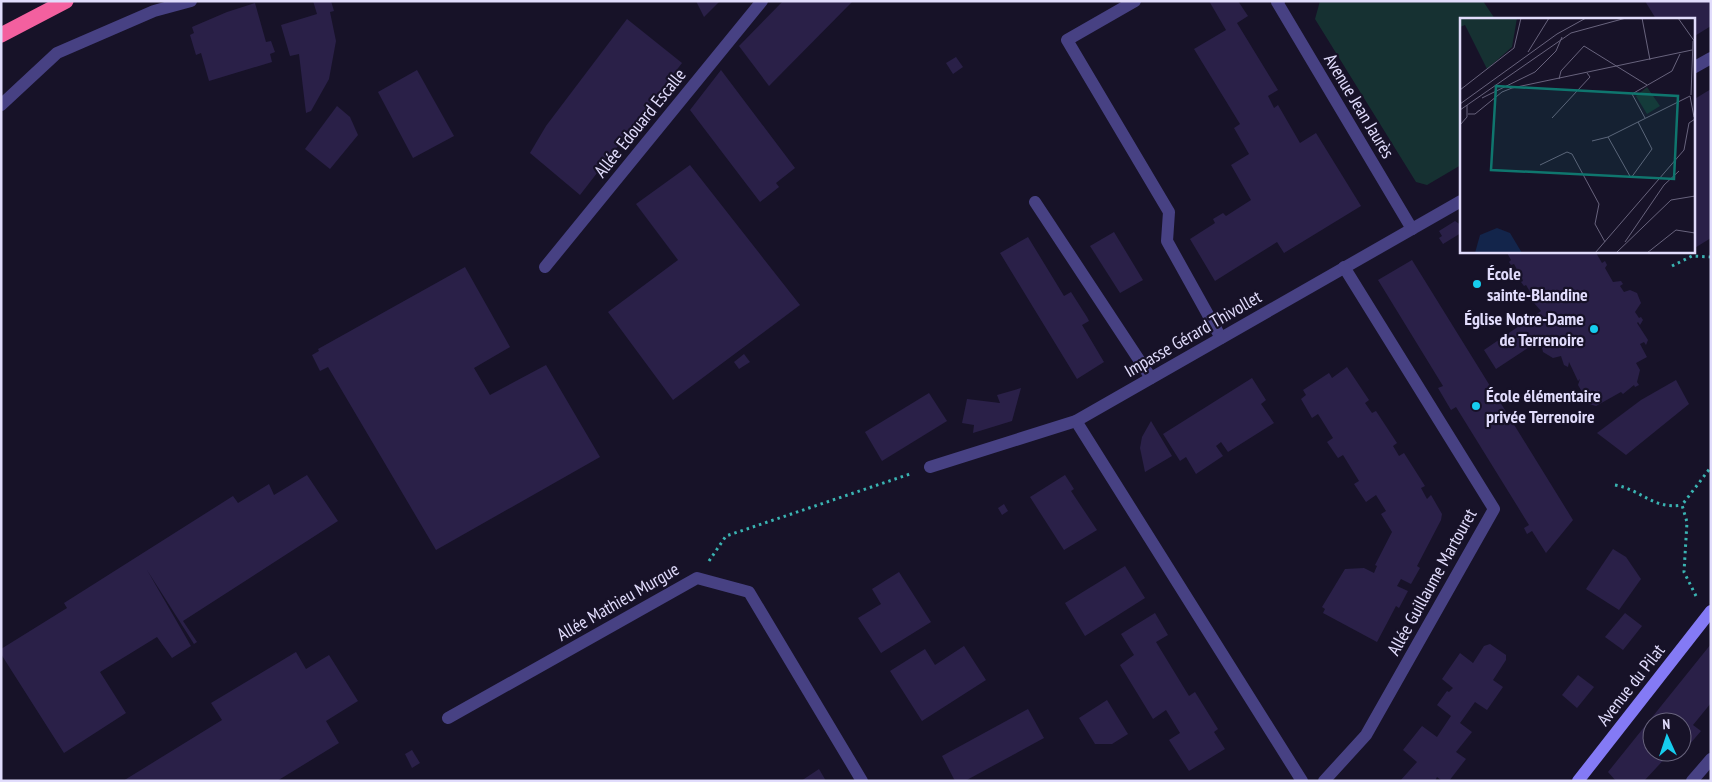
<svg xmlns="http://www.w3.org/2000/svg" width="1712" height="782" font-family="'PT Sans Narrow',sans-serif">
  <rect width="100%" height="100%" fill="#171228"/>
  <polygon fill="#163132" points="1320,1 1483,1 1495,19 1461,19 1461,165 1427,185 1416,182 1315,19"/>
  <g fill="#2a2048" fill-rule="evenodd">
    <polygon points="313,1 331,1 334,11 330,12 336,41 329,79 311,111 306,113 299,54 290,56 281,25 317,14"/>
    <polygon points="696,1 720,1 704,17"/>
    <polygon points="783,1 853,1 769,86 739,46"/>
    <polygon points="1209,1 1238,1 1248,16 1237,23 1278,90 1268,96 1274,108 1278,105 1300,143 1316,133 1361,206 1284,253 1277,242 1215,281 1190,239 1215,223 1213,219 1223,213 1226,216 1251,200 1231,165 1249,154 1234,128 1240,124 1194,49 1226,30"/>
    <polygon points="1645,1 1711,1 1711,26 1693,37 1693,19 1656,19"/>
    <polygon points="255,3 266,42 271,41 275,52 270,54 272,62 209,81 201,53 196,55 190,35 194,33 192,27 227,12"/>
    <polygon points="627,19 682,63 580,195 530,153 546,126"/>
    <polygon points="956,57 963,67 953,74 946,63"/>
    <polygon points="417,70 454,136 413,158 378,92"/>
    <polygon points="721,70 795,168 776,183 779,187 760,202 690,110"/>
    <polygon points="1711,89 1711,238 1693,249 1693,100"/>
    <polygon points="337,106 350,117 358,135 330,169 305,149"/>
    <polygon points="690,165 800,305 673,400 608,312 678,260 636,204"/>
    <polygon points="1455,221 1461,225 1461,233 1443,244 1439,238 1442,236 1439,231"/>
    <polygon points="1114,232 1143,280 1120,293 1090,246"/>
    <polygon points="1028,237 1064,296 1071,292 1087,317 1089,321 1082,325 1104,362 1077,379 1000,253"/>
    <polygon points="1506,251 1595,251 1602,263 1605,261 1607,265 1605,268 1613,282 1621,281 1623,284 1620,286 1624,292 1630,290 1637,293 1641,303 1635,312 1639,318 1641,317 1643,320 1640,325 1638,322 1637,323 1648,340 1646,345 1644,342 1640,344 1647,357 1636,363 1640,370 1637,382 1639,385 1635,387 1634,385 1623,394 1621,392 1596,406 1589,404 1578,385 1580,379 1578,381 1569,362 1568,367 1564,365 1561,356 1553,358 1543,352 1541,343 1546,336 1496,369 1484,350 1541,311 1534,303 1536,302 1526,285 1524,286 1521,282 1523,281 1514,264 1511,265 1509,262 1511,260"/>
    <polygon points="1412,260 1573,520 1546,553 1532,531 1527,534 1524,528 1529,525 1456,407 1451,410 1448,405 1438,388 1443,386 1378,280"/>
    <polygon points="465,267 510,347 474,368 490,395 546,365 600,457 436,550 328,367 320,371 312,355 319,351 318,349"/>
    <polygon points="744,354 750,362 739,369 734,362"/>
    <polygon points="1347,367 1369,400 1365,403 1372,413 1376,411 1397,443 1393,446 1399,456 1404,453 1425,486 1421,488 1427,499 1431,495 1442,514 1441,520 1417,566 1420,568 1411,584 1401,579 1397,586 1408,591 1399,608 1396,606 1377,642 1323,613 1325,609 1322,607 1345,569 1364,568 1374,573 1377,566 1375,565 1392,532 1381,514 1386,511 1376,495 1366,502 1354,484 1359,481 1343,455 1338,458 1327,442 1333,438 1318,414 1312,418 1301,399 1306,395 1303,390 1329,373 1332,378"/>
    <polygon points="1252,378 1266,400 1261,404 1274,423 1228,452 1221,442 1216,446 1223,456 1196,474 1186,457 1180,461 1163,434"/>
    <polygon points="1676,380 1689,404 1626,455 1597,433 1641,400"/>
    <polygon points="1021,388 1012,421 973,433 974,425 962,423 967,399 1000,403 997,395"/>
    <polygon points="929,393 947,421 882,461 865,432"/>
    <polygon points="1151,421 1172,456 1145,472 1140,448 1142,437"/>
    <polygon points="307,475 338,521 183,621 197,642 194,644 147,570 191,646 172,658 157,637 100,672 126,713 64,753 1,654 1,649 67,608 64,603 233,496 238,503 269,484 274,495"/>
    <polygon points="1065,475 1074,489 1071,491 1097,530 1064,550 1030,497"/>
    <polygon points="1004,504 1008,511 1002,515 998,508"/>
    <polygon points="1613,549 1626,557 1641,579 1619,610 1586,589"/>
    <polygon points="1125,566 1145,598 1085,636 1065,603"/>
    <polygon points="899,572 931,622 881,653 858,618 881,604 872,589"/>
    <polygon points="1155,613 1168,635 1156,642 1189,696 1195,692 1218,729 1214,732 1225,749 1189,771 1169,740 1180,733 1166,710 1153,719 1120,665 1134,655 1121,634"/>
    <polygon points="1625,613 1642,626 1623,650 1605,637"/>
    <polygon points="1490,644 1506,655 1506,660 1493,680 1503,687 1487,710 1475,702 1460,723 1472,732 1456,752 1466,759 1449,781 1442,781 1437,777 1435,781 1400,781 1417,762 1403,750 1422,726 1437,737 1451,716 1437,705 1447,691 1449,692 1453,688 1442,679 1460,653 1473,663 1484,646"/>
    <path d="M1711 644V703L1693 725 1701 731 1677 759 1670 753 1644 781H1616L1608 772ZM1652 722H1682V752H1652Z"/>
    <polygon points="964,646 986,680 922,721 890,671 925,649 935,665"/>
    <polygon points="296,652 306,669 329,655 358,701 326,721 339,743 277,781 123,781 222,720 211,703"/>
    <polygon points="1578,675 1594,687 1577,708 1562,695"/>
    <polygon points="1107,700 1128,734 1112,744 1095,744 1079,718"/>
    <polygon points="1028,709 1044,738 965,781 955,781 942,756"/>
    <polygon points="412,750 420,763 412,768 405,754"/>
    <polygon points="819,769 826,781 801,781"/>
  </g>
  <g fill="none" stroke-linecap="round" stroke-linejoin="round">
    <g stroke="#3ab3b2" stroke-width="3" stroke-dasharray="2.5 4" stroke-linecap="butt">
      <polyline points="1672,266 1692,256 1711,257"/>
      <path d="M1615 485C1642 490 1654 510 1682 505"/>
      <polyline points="709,561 726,536 910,474"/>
      <polyline points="1696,596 1684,572 1687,522 1682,505 1711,467"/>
    </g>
    <g stroke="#474183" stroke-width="12">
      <polyline points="1135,1 1067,40 1169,212 1167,241 1221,338"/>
      <polyline points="1035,202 1151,378"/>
    </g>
    <g stroke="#474183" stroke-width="12">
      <polyline points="1279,1 1277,2 1412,229"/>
      <polyline points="1693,68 1711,58"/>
      <polyline points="1,105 57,53 154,11 191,1"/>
      <polyline points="545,267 762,1"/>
      <polyline points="1076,421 1302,781"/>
      <polyline points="930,467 1076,421 1461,201"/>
      <polyline points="448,718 697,578 749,592 862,781"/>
      <polyline points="1324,781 1366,735 1494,509 1344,267"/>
      <polyline points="1692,781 1711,759"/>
    </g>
    <polyline stroke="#847af5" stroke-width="12" points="1578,781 1711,611"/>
    <polyline stroke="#f3609f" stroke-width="15" points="1,35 66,1"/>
  </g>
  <g fill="#16cdee" stroke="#171228" stroke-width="2">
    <circle cx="1477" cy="284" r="5"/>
    <circle cx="1594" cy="329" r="5"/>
    <circle cx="1476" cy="406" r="5"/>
  </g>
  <g text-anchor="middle" stroke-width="4.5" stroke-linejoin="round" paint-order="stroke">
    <g font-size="18" fill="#e1dcfc" stroke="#171228">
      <text transform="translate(1359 106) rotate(59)" y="6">Avenue Jean Jaurès</text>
      <text transform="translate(640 123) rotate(-51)" y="6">Allée Edouard Escalle</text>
      <text transform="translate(1193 334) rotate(-30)" y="6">Impasse Gérard Thivollet</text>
      <text transform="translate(1432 582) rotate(-61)" y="6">Allée Guillaume Martouret</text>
      <text transform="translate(618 602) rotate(-30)" y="6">Allée Mathieu Murgue</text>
      <text transform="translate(1631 685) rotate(-52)" y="6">Avenue du Pilat</text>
    </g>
    <g font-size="18" font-weight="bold" fill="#e1dcfc" stroke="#171228" text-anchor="start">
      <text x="1487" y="280">École<tspan x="1487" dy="21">sainte-Blandine</tspan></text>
      <text x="1584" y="325" text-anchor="end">Église Notre-Dame<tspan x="1584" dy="21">de Terrenoire</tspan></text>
      <text x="1486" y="402">École élémentaire<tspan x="1486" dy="21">privée Terrenoire</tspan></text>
    </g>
  </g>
  <g transform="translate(1460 18)">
    <rect width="235" height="235" fill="#171228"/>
    <path d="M0 0H57L52 29 27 51 5 7 0 9ZM187 69 200 88 187 96 176 78Z" fill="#163132"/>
    <path d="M37 210 50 215 62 235H15L20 217Z" fill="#13254b"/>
    <path fill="none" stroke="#68637d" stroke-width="1" d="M182 0 190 42M218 0 235 24M68 34 89 0M99 61 101 53 124 28 187 67M0 72 54 30 61 0M231 77 233 23M230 78 234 99M22 80 75 54 96 33 102 19M0 86 97 16 126 0M0 92 111 15 166 0M8 96H15L42 74 52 70 232 32M92 100 130 59 127 55M185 100 172 76 212 53 220 36M0 107 7 99V87M148 119 171 160 192 131 178 104M132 123 148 119 230 78M80 147 107 134 112 136 139 186 135 206 145 224M165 224 204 167 219 153M135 235 224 132 229 105 235 101M156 235 211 182 235 178M187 235 216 212 235 215"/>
    <path fill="#0f766e" fill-opacity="0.15" stroke="#0f766e" stroke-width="2.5" d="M36 68 218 78 214 161 31 152Z"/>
    <rect width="235" height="235" fill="none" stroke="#e1dcfc" stroke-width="2.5"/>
  </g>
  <rect width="1712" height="782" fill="none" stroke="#e1dcfc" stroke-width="5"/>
  <g transform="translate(1667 737) rotate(357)"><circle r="24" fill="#171228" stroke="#68637d"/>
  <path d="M0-4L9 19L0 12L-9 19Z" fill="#16cdee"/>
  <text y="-8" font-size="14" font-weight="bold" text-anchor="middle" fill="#e1dcfc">N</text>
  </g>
</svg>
